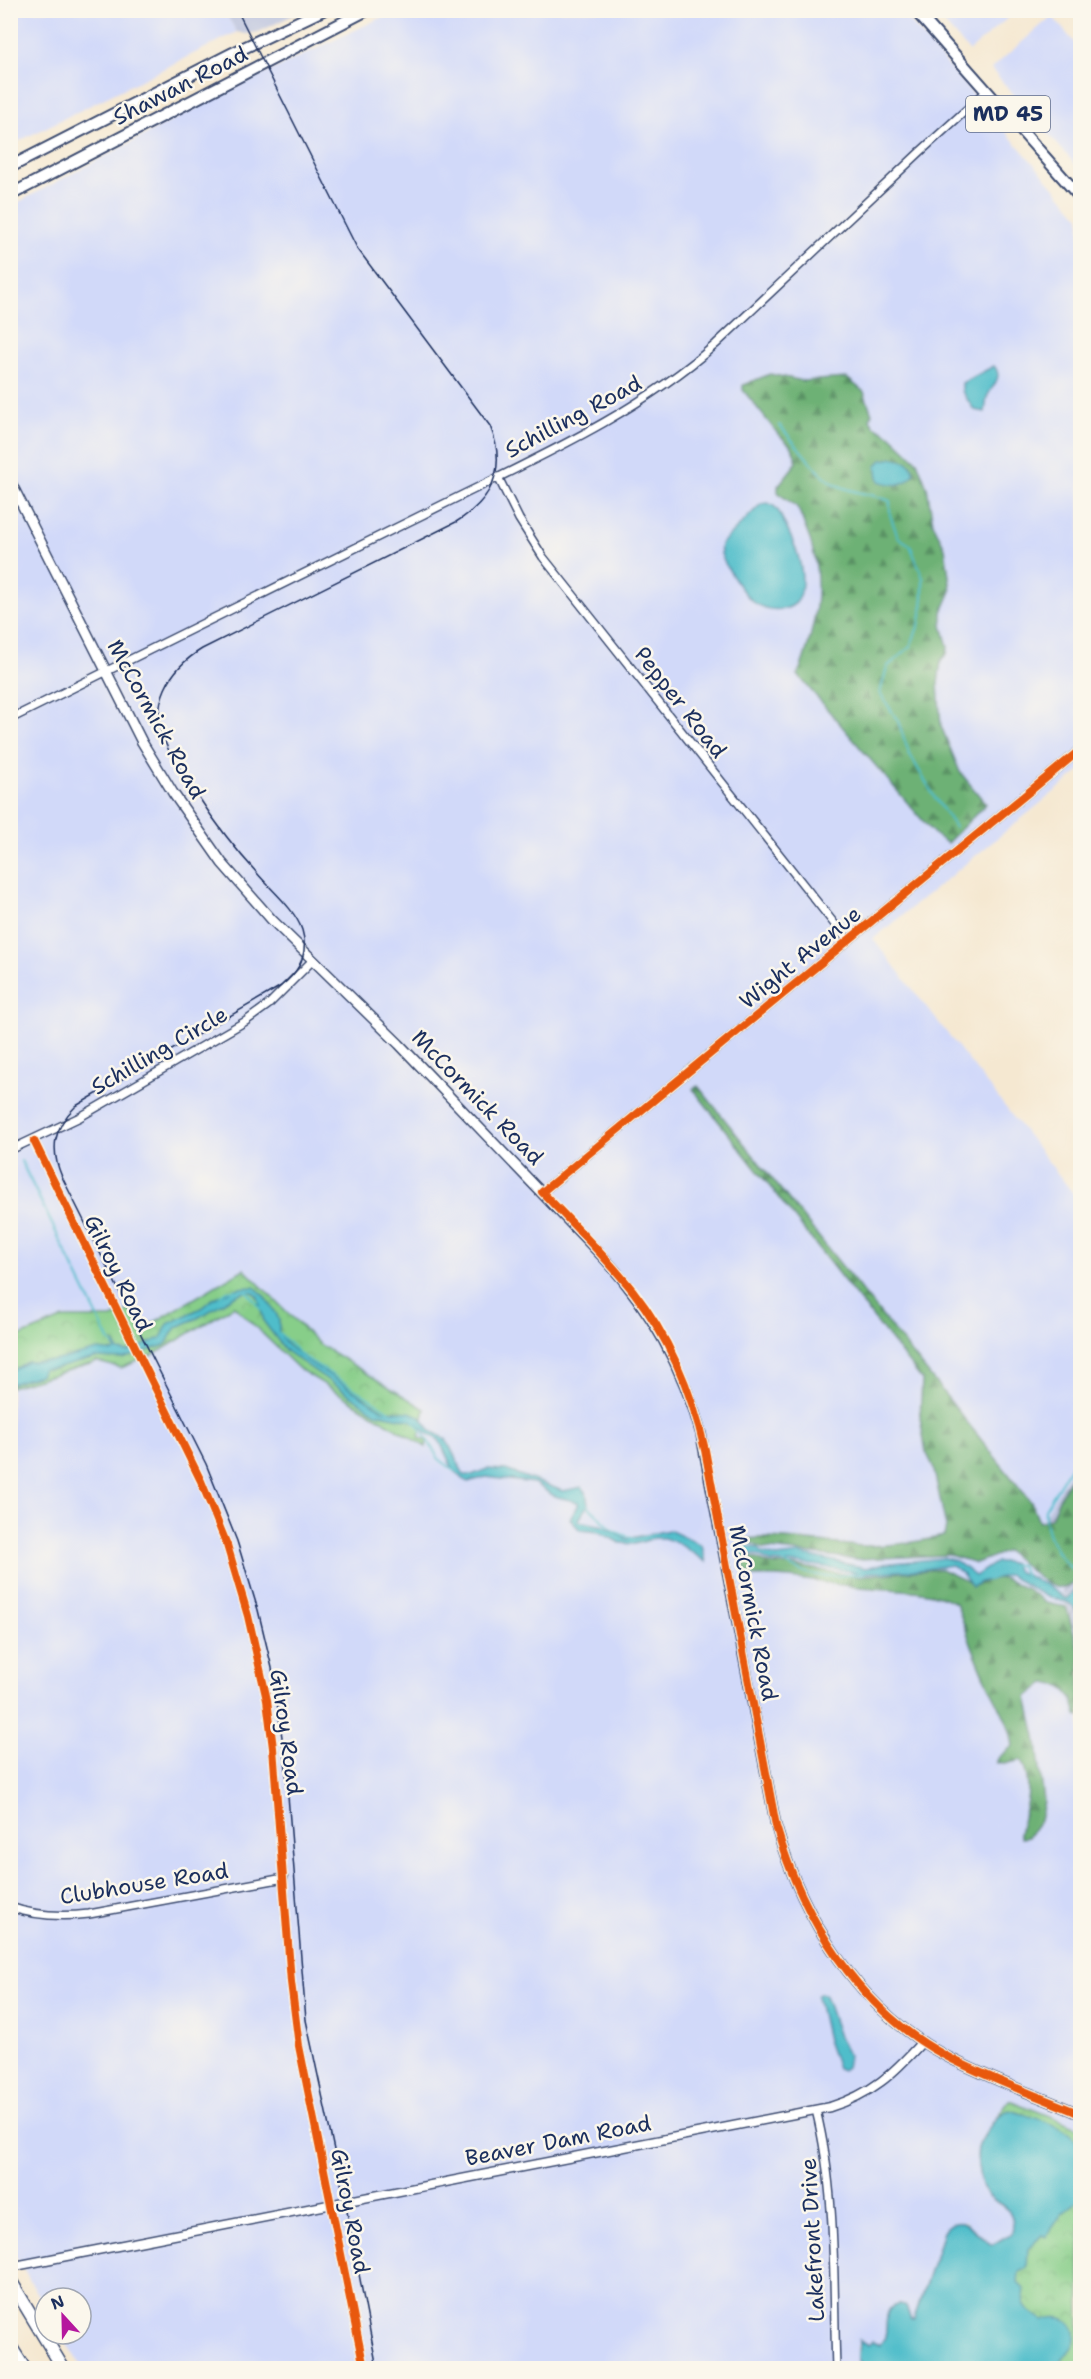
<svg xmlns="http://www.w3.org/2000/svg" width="1091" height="2379" font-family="'Shantell Sans',sans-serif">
  <defs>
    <pattern id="industrial-furrows" width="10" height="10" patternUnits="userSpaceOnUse" patternTransform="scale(1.5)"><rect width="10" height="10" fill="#bbc3de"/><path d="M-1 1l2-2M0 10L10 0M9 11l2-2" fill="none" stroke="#a0a8c1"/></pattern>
    <pattern id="forest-firs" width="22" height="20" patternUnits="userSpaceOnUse" patternTransform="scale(1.5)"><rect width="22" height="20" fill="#6db175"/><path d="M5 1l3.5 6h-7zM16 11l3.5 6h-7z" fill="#599063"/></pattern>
    <pattern id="park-crowns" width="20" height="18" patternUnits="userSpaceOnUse" patternTransform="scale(1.5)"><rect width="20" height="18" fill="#87ce89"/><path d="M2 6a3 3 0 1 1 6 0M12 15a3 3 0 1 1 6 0" fill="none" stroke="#74b179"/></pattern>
  </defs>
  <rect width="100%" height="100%" fill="#fbf7ec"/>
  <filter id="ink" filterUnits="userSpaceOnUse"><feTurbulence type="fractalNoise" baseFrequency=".0167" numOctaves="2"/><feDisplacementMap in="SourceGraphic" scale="12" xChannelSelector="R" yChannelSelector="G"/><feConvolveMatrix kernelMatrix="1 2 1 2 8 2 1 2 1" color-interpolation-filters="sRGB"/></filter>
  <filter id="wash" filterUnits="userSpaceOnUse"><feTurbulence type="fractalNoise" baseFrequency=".008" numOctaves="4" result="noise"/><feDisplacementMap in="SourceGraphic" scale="24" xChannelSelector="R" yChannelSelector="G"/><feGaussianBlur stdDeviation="1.35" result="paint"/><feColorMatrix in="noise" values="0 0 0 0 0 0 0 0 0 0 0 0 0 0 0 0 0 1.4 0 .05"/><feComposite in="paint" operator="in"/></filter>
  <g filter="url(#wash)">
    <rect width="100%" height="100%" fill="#f5e8d1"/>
    <g fill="#d1d9f9">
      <polygon points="11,11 224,11 237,32 11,145"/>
      <polygon points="395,11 901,11 1080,217 1080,771 873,939 1080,1202 1080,1457 1040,1523 1080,1648 1080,2128 1009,2100 978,2148 979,2174 985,2193 1011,2213 1014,2220 1012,2234 992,2245 964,2221 943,2232 914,2319 912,2319 909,2313 887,2314 885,2337 879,2345 868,2345 859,2341 857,2346 858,2359 863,2368 82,2368 61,2334 81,2334 81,2298 45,2298 45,2307 11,2248 11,1387 97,1362 121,1368 155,1354 234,1306 299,1369 419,1438 425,1409 319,1344 244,1269 143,1329 132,1309 112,1318 64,1318 11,1340 11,206 230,90"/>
      <polygon points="933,11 1016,11 969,51"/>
      <polygon points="1052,16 1080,49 1080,170 991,69"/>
    </g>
    <polygon fill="url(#industrial-furrows)" points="1080,1457 1080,1648 1040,1523"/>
    <polygon fill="#bbc3de" points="224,11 301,11 259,32 246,34 237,32"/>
    <g fill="url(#forest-firs)" stroke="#44706a" stroke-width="1.5">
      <path d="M770 374 803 381 847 378 864 392 872 414 870 419 874 426 890 435 917 461 927 487 933 523 945 548 951 591 942 612V625L948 647 947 654 941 660 938 684 941 726 960 772 986 804 947 843 935 835 798 675C816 628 827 575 805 527 803 521 800 511 796 506 790 501 783 498 778 492V486L797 462 792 447 778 434 743 390V385Z"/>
      <path d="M698 1086 1031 1502 1039 1522 1051 1518 1061 1494 1080 1462V1577C1074 1582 1068 1589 1059 1588 1044 1586 1020 1561 1007 1551L976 1563 949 1555 857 1559 762 1548 745 1540C757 1533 844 1546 865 1546 891 1546 918 1542 944 1536L946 1527 933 1466 926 1452 920 1418 922 1380 693 1089Z"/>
      <path d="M742 1555 755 1558 768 1564 803 1567 856 1576 941 1569 975 1585 995 1578 1004 1579 1027 1589 1046 1603 1066 1607 1080 1653V1716L1077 1715 1072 1698 1062 1686 1045 1683 1027 1697 1036 1736 1044 1801 1040 1821 1028 1837 1021 1838 1019 1833C1026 1805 1034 1787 1021 1760L1005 1764 996 1763 999 1757 1013 1746C1011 1724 1000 1709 991 1690 977 1662 967 1632 956 1603 926 1587 893 1591 860 1587 825 1584 790 1575 754 1577L745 1570Z"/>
    </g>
    <g fill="url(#park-crowns)" stroke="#517e74" stroke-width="1.5">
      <polygon points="244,1269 319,1344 425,1409 419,1438 427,1440 426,1447 299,1369 234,1306 155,1354 121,1368 97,1362 11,1387 11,1340 64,1318 112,1318 132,1309 143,1329"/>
      <path d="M1009 2100 1080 2128V2368H863L858 2359 859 2340 868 2345 872 2342 880 2345C881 2342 884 2340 885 2337 889 2324 881 2306 900 2305L906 2307 911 2319H914L943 2232C961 2208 973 2231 992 2245L1012 2233C1017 2207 1002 2209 987 2194 980 2187 976 2158 978 2148 982 2135 1000 2113 1009 2100Z"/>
    </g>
    <g fill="#50bdca" stroke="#367694" stroke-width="1.5">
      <path d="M994 366C1004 377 992 386 987 397 986 401 986 407 985 412L974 410 962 391V383Z"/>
      <path d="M894 458C905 460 913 462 914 474 903 487 894 486 879 481L876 466 882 460Z"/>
      <path d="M768 503 774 506 779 512C791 537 806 563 801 592 797 613 770 613 755 603 744 595 736 582 729 570 724 561 719 555 721 544L761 504Z"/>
      <path d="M254 1287 263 1294 276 1313 279 1320V1333L287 1345 309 1362 383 1410 409 1412 420 1416 431 1431 446 1439 464 1475H472L487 1469 506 1470 563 1491 582 1487 586 1492 588 1505 578 1521 604 1526 627 1539 669 1530 702 1545 706 1562 678 1543 664 1538H655L635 1544 620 1543 599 1532 580 1530 570 1519 578 1506V1502L554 1496 534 1483 486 1477 468 1482 462 1479 453 1469 439 1440 429 1435 418 1424 410 1420 376 1413 286 1351 264 1322 258 1297 253 1292C236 1290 216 1309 201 1316 193 1321 183 1323 175 1329 170 1334 170 1340 165 1345L122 1359 95 1358 54 1369H43L40 1375 11 1384 10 1372 27 1362 53 1361 98 1350 114 1352 116 1350 113 1347 114 1343 119 1351 128 1352 161 1338 168 1324 201 1308 214 1298 239 1288Z"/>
      <polygon points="740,1545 758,1548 763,1553 777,1557 800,1554 866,1568 882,1564 944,1558 956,1561 975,1576 996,1562 1006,1562 1013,1564 1017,1571 1046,1585 1066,1599 1073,1592 1080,1579 1080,1606 1076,1610 1069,1603 1045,1596 1009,1575 980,1582 972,1587 962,1573 951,1565 919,1570 860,1573 813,1565 770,1562 757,1555 740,1554 738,1550"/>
      <polygon points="820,1993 824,1994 826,1998 839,2037 848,2055 847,2066 842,2070 837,2068 827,2040 817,1996"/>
      <path d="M1010 2110C1030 2117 1077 2126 1080 2151 1082 2166 1081 2183 1080 2199L1062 2214 1046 2237 1042 2235 1028 2249 1027 2268 1019 2272 1018 2282 1024 2288C1021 2309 1027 2310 1043 2320 1062 2312 1082 2324 1073 2345 1068 2355 1062 2356 1059 2368H863L858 2359 859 2340 868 2345 872 2342 880 2345C881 2342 884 2340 885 2337 889 2324 881 2306 900 2305L906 2307 911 2319H914L943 2232C961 2208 973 2232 992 2245L1012 2233C1017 2207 1002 2208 987 2194 980 2187 976 2159 978 2149 979 2143 984 2137 987 2132 994 2122 998 2113 1010 2110Z"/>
    </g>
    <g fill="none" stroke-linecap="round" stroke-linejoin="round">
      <g stroke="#50bdca" stroke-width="2">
        <path d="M779 425C795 442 818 476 837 485 854 494 873 493 890 501V515L898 537 910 545 923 578V597L920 622 910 647 887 667 880 693 898 721 909 753 935 798 955 827"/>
        <polyline points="21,1161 110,1342 114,1346"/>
        <polyline points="246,1290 263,1311"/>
        <polyline points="219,1297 227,1291 235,1290"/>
        <polyline points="279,1333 301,1355 391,1412"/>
        <polyline points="413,1421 420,1428 439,1459 455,1471"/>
        <path d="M1080 1451 1045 1509C1043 1532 1056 1555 1073 1570H1080"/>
        <polyline points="586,1504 614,1531 634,1539"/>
        <path d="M783 1562C809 1580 835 1577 864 1573"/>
        <path d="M987 1580C1002 1578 1006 1560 1021 1566L1025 1576"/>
        <polyline points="1079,1606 1080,1621"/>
      </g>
    </g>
  </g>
  <g filter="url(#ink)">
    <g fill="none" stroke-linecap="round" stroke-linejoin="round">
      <g stroke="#3c4b6f" stroke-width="10">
        <g id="minor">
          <polyline points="498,477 519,519 543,557 848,941"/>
          <path d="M10 719C148 651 286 582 424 514 525 463 631 419 716 344L921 151 987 91"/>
          <polyline points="34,1141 201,1481 227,1545 248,1616 267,1700 273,1748 291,1982 299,2046 364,2368"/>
          <polyline points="10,1150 80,1117 246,1021 268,1005 312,961"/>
          <path d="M10 1907C35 1916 63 1917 89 1914L284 1878"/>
          <path d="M816 2110C837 2194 833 2283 836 2368"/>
        </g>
      </g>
      <g stroke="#3c4b6f" stroke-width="11">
        <g id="tertiary">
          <polyline points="542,1192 1080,750"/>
          <path d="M10 2267 830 2107C872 2094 893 2074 922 2042"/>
        </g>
      </g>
      <g stroke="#3c4b6f" stroke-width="12">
        <path id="secondary" d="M10 481 142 742 173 793 222 863 272 920 399 1044 605 1259C652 1310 683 1367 701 1434L776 1826C802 1918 859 2010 946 2056 989 2079 1036 2095 1080 2114"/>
      </g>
      <g stroke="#3c4b6f" stroke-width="14">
        <g id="primary">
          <polyline points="915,10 1080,197"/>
          <polyline points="10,167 233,53 323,10"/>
          <polyline points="10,195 367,10"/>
        </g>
      </g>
      <g stroke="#3c4b6f" stroke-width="15">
        <g id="motorway">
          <polyline points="10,2280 63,2368"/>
          <polyline points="10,2346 24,2368"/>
        </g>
      </g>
      <use href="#minor" stroke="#fff" stroke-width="7"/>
      <use href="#tertiary" stroke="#fff" stroke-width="8"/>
      <use href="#secondary" stroke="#fff" stroke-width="9"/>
      <use href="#primary" stroke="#fff" stroke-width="10"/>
      <use href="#motorway" stroke="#fff" stroke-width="12"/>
      <path stroke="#1b2f5e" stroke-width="1.5" d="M237 10 357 248 490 426C507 467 493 499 456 522L202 649C169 669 149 704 165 742 172 760 185 776 196 793 214 821 234 848 257 873 271 890 295 909 302 930 309 953 299 972 281 986L76 1106C53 1128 50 1149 62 1177L206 1464 237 1541 258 1610 272 1668 285 1758 306 2020 345 2201 377 2368"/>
      <g stroke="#fbf7ec" stroke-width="11">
        <g id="cycleway">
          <path d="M1080 750 542 1192C573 1224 605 1256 633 1291 669 1337 692 1393 705 1450L776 1826C802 1918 859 2010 946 2056 989 2079 1036 2095 1080 2114"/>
          <polyline points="34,1141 201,1481 227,1545 248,1616 267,1700 273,1748 291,1982 299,2046 364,2368"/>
        </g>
      </g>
      <use href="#cycleway" stroke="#e8590c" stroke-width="8"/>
    </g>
  </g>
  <g text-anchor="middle" stroke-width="5" stroke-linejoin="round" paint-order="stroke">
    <rect fill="#fbf7ec" stroke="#5e6b89" stroke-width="1.5" x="966" y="96" width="84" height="36" rx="4.5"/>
    <g font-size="21" font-weight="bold" fill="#1b2f5e">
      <text x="1008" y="121">MD 45</text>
    </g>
    <g font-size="22" fill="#1b2f5e" stroke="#fbf7ec">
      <text transform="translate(180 85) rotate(-27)" y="8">Shawan Road</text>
      <text transform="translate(573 416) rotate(-28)" y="8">Schilling Road</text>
      <text transform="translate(681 702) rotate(52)" y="8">Pepper Road</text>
      <text transform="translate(157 719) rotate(61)" y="8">McCormick Road</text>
      <text transform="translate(800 957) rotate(-39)" y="8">Wight Avenue</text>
      <text transform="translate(159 1050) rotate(-30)" y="8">Schilling Circle</text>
      <text transform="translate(478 1097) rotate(46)" y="8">McCormick Road</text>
      <text transform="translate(119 1273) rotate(64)" y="8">Gilroy Road</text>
      <text transform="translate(754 1613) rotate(79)" y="8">McCormick Road</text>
      <text transform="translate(287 1732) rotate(82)" y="8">Gilroy Road</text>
      <text transform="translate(144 1883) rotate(-9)" y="8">Clubhouse Road</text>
      <text transform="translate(558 2140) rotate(-11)" y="8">Beaver Dam Road</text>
      <text transform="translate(351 2211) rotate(79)" y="8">Gilroy Road</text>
      <text transform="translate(812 2240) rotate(-93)" y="8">Lakefront Drive</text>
    </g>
  </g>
  <rect width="1091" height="2379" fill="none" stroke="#fbf7ec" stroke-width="36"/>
  <g transform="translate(63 2316) rotate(338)"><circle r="28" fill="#fbf7ec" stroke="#a1a7b3" stroke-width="1.5"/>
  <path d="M0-4.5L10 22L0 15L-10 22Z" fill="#b5179e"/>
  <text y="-9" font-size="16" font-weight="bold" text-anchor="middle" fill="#1b2f5e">N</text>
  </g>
</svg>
